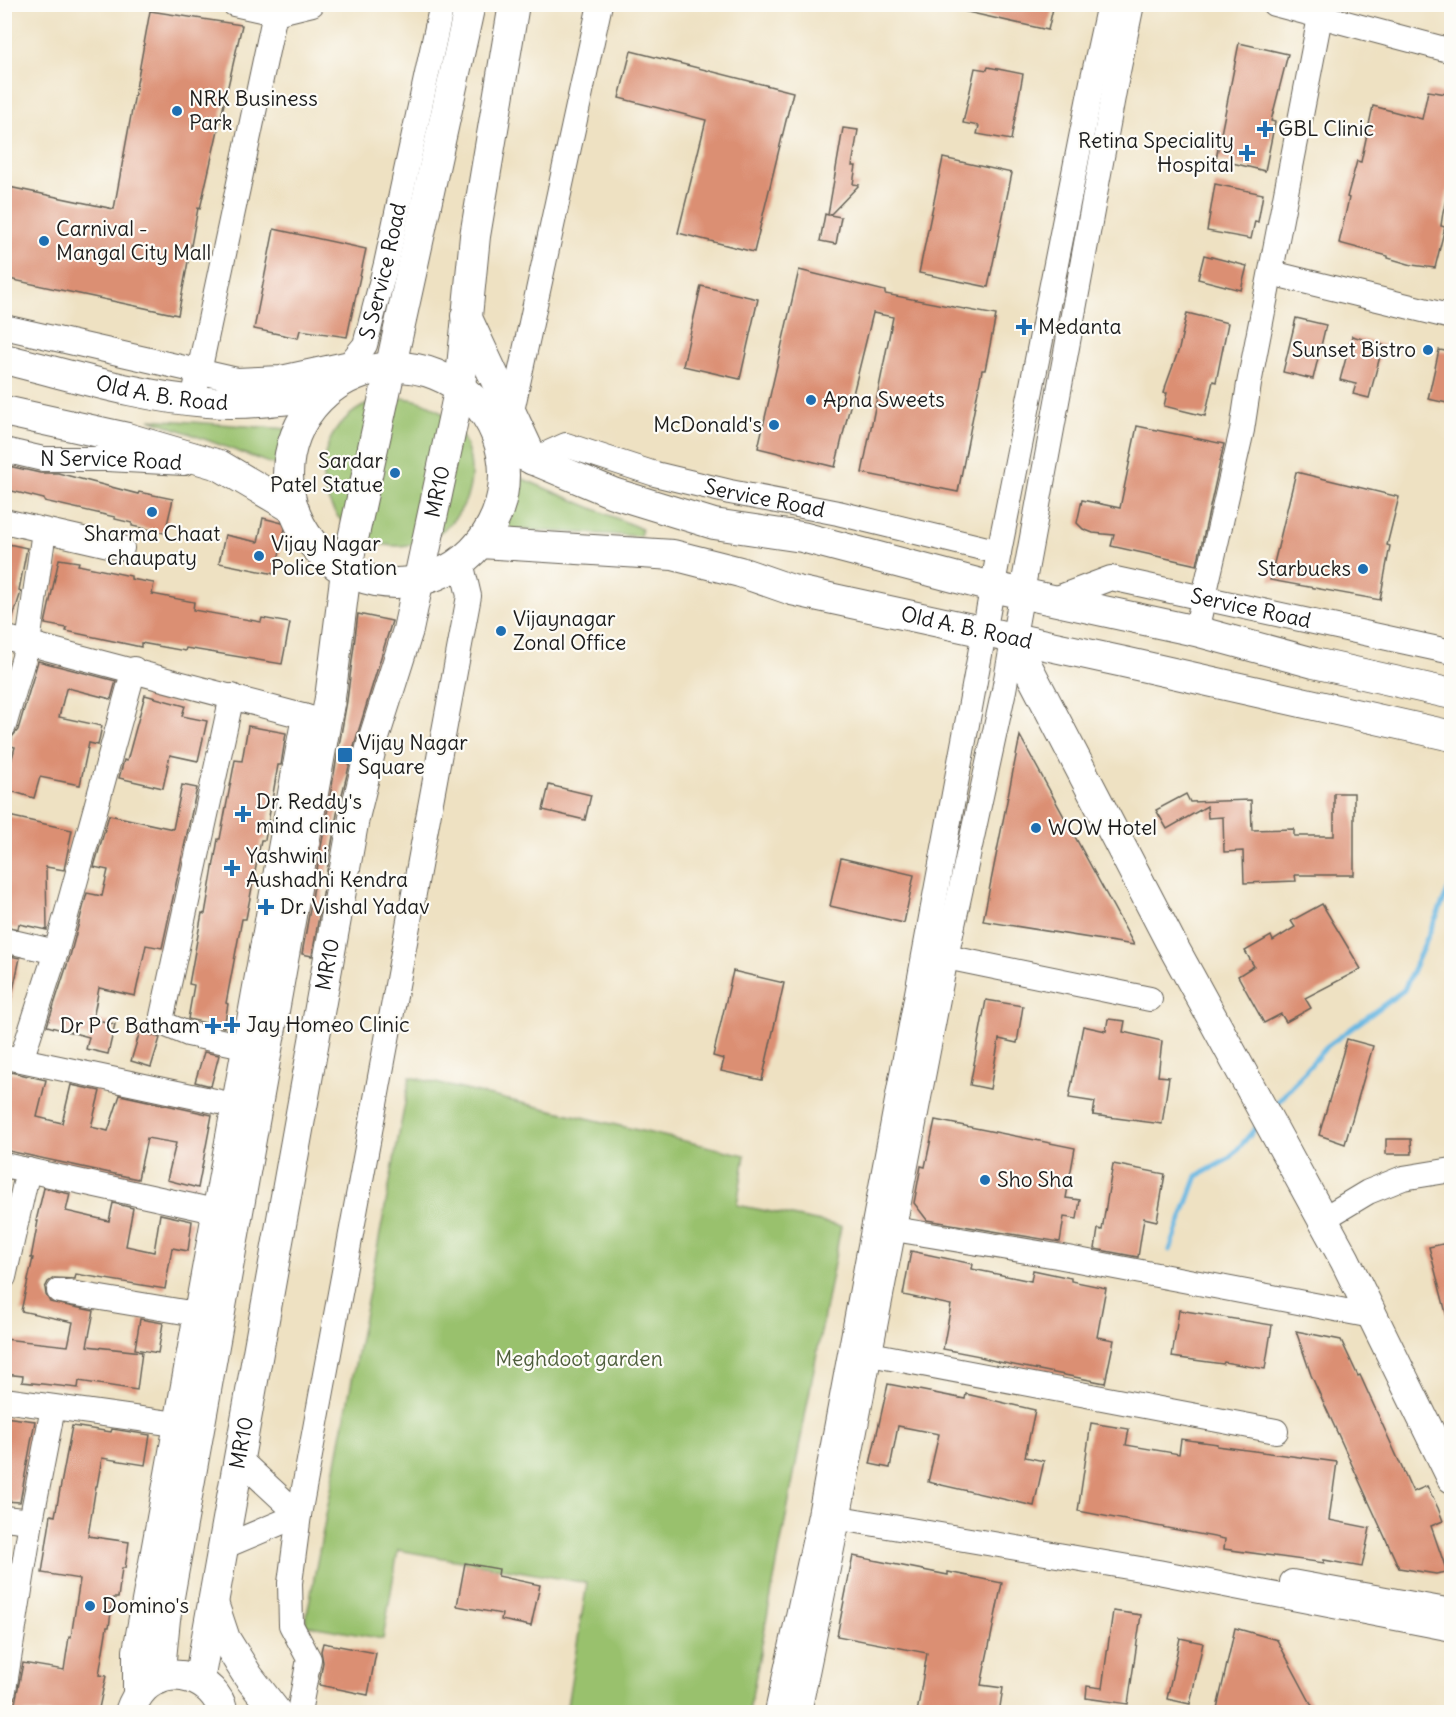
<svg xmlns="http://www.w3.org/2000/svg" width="1456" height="1717" font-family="Delius,sans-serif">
  <rect width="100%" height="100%" fill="#fdfcf7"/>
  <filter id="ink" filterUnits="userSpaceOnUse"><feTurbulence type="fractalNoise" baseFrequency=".0167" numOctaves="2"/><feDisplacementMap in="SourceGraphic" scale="12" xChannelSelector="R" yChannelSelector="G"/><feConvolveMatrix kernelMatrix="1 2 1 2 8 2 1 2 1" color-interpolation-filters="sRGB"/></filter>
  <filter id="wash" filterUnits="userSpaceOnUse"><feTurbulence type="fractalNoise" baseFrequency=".008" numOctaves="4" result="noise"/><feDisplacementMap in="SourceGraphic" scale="24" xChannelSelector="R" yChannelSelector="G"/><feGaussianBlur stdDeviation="1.35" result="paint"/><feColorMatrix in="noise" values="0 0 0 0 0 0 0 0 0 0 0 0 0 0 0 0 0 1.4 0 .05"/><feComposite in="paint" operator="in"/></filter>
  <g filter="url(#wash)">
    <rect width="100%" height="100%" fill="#eee1c2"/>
    <g fill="#99c16d" stroke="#5a6e44" stroke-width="1.5">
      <circle cx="397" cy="472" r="74"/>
      <polygon points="150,419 288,429 280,467"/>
      <polygon points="516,476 642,529 640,536 503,529 513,504"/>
      <polygon points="410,1077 745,1155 737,1205 841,1226 749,1712 566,1712 587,1583 398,1550 383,1639 305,1625"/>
    </g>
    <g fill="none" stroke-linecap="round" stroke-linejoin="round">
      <g stroke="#68b7e2" stroke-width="5">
        <polyline points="1273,1108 1326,1047 1404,990 1452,882"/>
        <polyline points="1170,1250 1197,1176 1230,1158 1259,1124"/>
      </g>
    </g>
    <g id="blocks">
      <g fill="#db8f73">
        <polygon points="958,4 1054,4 1048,30 958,10"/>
        <polygon points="150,11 242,25 200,209 198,208 178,315 4,278 4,186 114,209"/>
        <polygon points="1239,43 1288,54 1271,121 1275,122 1265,171 1216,159"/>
        <polygon points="631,51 793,92 754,252 678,233 706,120 619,98"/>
        <polygon points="988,67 1023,74 1011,140 977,134 979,126 963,123 975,68 987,70"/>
        <polygon points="1428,91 1452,95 1452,174 1443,212 1441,226 1445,227 1435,268 1412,265 1388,258 1388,256 1339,243 1349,198 1347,197 1357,161 1361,162 1373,106 1422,119"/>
        <polygon points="843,128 858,130 852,166 856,166 853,184 859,185 830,215 841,217 836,244 820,241 825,214 828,215"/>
        <polygon points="943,158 1012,173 988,287 919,273"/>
        <polygon points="1215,184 1263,194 1258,222 1255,221 1251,239 1207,231"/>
        <polygon points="274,229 366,249 347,337 300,330 298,338 254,329"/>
        <polygon points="1204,255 1247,266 1241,290 1198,279"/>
        <polygon points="799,270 885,291 885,294 996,315 985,370 982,370 958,492 862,473 893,317 873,313 835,467 758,448"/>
        <polygon points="701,286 758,299 740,379 683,366"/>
        <polygon points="1187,313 1228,323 1216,382 1213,381 1205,416 1164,406 1167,393 1164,393 1166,385 1179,349"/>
        <polygon points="1296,318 1326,325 1313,379 1283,372"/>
        <polygon points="1352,336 1383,345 1369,398 1353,394 1356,384 1340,380"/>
        <polygon points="1439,350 1452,352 1452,404 1428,399"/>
        <polygon points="1137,426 1224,444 1197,565 1111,546 1114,535 1093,533 1083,529 1077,523 1082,500 1120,508"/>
        <polygon points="4,465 40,473 58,473 138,494 139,492 173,499 165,533 132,526 132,523 115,519 115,517 44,501 44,499 4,489"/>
        <polygon points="1296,472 1399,497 1387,545 1390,546 1380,600 1270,580"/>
        <polygon points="263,518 286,524 275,574 219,563 225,535 258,542"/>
        <polygon points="4,543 27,548 19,590 21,591 20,595 11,624 4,623"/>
        <polygon points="59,559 79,562 78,565 131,576 131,579 154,583 152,594 194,602 193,610 261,622 262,618 290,623 282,664 186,648 185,651 141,643 141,647 66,631 67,628 45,624"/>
        <polygon points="358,614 392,621 356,739 337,814 312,956 302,954 347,701"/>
        <polygon points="38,661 116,681 111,699 68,688 66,689 59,717 102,726 98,745 89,743 80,785 40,777 34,798 4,789 4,772 8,773 15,747 11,746 12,737 18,730"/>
        <polygon points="145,695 185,706 182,716 207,721 198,761 170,755 163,788 119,778 124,760 127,761"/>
        <polygon points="248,726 286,733 281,765 278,765 265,840 261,840 246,919 242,919 226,1003 228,1004 224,1027 188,1019 194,985 189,984 202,913 205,914 218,839 220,839 235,760 242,761"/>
        <polygon points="1020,736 1134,945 983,921"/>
        <polygon points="182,785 197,788 162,948 146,945 135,996 99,988 93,1019 115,1024 108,1054 86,1049 89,1037 47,1026 70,956 87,893 102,896 108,870 94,867 109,815 173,829"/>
        <polygon points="549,785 591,795 585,820 543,810"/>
        <polygon points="1334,793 1354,793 1354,875 1295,875 1296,881 1244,883 1243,851 1224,852 1223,817 1208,818 1207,806 1167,829 1156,810 1186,794 1190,802 1251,800 1252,830 1294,829 1294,836 1334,836"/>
        <polygon points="4,815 72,830 64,870 46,867 47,930 19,924 18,929 4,926"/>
        <polygon points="841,858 914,875 904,923 830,906"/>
        <polygon points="1322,904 1361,969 1305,998 1311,1008 1286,1022 1281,1014 1264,1023 1238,976 1254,966 1245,951 1271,936 1273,941 1295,927 1291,921"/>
        <polygon points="4,955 20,958 10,1004 4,1003"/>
        <polygon points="733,971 784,983 762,1080 721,1071 724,1059 713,1056"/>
        <polygon points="986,1000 1023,1006 1017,1043 999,1039 990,1089 970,1085"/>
        <polygon points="1108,1019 1125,1021 1123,1032 1162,1041 1158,1076 1169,1077 1162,1124 1093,1115 1095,1102 1069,1098 1083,1026 1106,1031"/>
        <polygon points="140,1031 160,1038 151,1067 131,1061"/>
        <polygon points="1347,1039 1373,1046 1345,1144 1319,1135"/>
        <polygon points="204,1052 219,1055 211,1086 195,1082"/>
        <polygon points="6,1071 46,1080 37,1117 62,1123 71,1085 100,1091 91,1127 108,1131 120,1095 212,1115 198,1188 167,1180 176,1143 147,1138 138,1179 4,1150"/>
        <polygon points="935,1120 1075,1148 1066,1198 1080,1200 1077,1219 1064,1217 1060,1242 927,1220 914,1203 921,1166 925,1167"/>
        <polygon points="1386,1139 1411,1139 1412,1154 1386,1154"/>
        <polygon points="1113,1164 1165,1174 1157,1221 1144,1218 1138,1257 1095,1249 1098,1229 1102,1230"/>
        <polygon points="44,1188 70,1194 66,1211 109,1221 113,1203 133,1208 126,1246 154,1252 160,1214 192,1221 188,1251 172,1248 165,1289 76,1274 75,1279 54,1278 48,1282 45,1288 46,1295 50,1302 94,1311 87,1346 142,1352 137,1390 79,1381 78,1388 42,1384 22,1382 23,1376 4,1374 4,1339 68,1346 73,1322 21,1311 33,1258 31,1258 38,1221 36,1221"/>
        <polygon points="1452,1242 1452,1317 1447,1317 1429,1247"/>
        <polygon points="911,1251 973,1264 972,1269 1031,1281 1033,1270 1071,1278 1071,1281 1106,1288 1097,1337 1114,1340 1105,1383 999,1362 980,1357 980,1356 943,1349 951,1305 903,1295"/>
        <polygon points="1179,1310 1272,1325 1265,1369 1224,1362 1223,1364 1172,1357"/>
        <polygon points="140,1319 163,1323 158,1353 135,1349"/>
        <polygon points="1296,1331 1341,1340 1358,1376 1360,1375 1413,1492 1427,1486 1438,1508 1443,1521 1431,1526 1447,1572 1436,1574 1399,1568 1311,1375"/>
        <polygon points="888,1384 965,1399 966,1394 1035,1410 1025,1457 1044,1461 1034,1506 928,1482 939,1434 898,1426 890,1468 870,1464"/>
        <polygon points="4,1417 35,1421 20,1502 4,1501"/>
        <polygon points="1091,1423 1129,1429 1126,1445 1179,1454 1181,1439 1217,1444 1217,1446 1337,1462 1329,1520 1370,1528 1362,1567 1324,1560 1324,1563 1224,1549 1225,1539 1078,1511"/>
        <polygon points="72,1426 111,1432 112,1429 150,1435 145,1465 102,1458 97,1486 96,1486 88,1536 129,1542 125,1568 122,1568 118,1598 113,1598 109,1627 107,1627 99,1675 106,1676 98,1713 13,1713 23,1663 64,1670 69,1637 71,1637 80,1579 42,1573 51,1515 55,1516"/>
        <polygon points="853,1556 948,1575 948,1572 1002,1583 981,1685 1003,1688 999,1713 917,1713 927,1653 837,1636"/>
        <polygon points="465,1563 499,1569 498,1576 540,1585 531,1626 501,1620 502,1614 457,1606"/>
        <polygon points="1113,1611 1141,1615 1128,1704 1086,1698 1087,1686 1102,1688"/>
        <polygon points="1235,1628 1277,1640 1316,1713 1216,1713"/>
        <polygon points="1180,1638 1203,1643 1190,1704 1167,1699"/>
        <polygon points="323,1643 376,1653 368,1695 319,1685 323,1662 321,1651"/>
      </g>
    </g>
  </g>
  <g filter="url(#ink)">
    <use href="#blocks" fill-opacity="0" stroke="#666156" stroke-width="1.5"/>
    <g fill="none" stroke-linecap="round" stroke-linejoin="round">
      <g stroke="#666156" stroke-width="26">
        <g id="minor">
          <polyline points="234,4 275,13 312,4"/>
          <polyline points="1274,4 1452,51"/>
          <polyline points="1271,273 1452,317"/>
          <path id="s1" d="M4 327 237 380 281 378 350 363 365 345 386 264 442 4"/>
          <polyline points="196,386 275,13"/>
          <polyline points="512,411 600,4"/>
          <path id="s2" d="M4 450 43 459H107L184 463"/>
          <path id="s3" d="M533 460 566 445 655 474 730 492 838 513 999 552"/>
          <polyline points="4,521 122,548"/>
          <path id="s4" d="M1052 600 1111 578 1452 652"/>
          <polyline points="1196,631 1242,430 1249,384 1320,17"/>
          <polyline points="4,637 318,720"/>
          <polyline points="232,696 162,1016 164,1024 188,1034 244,1046"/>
          <polyline points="4,726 28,643 44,531"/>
          <polyline points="4,940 56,952"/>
          <polyline points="946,957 1150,999"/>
          <polyline points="7,1057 234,1105"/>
          <polyline points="21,1060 56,952 134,669"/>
          <polyline points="4,1165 215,1211"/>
          <polyline points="1323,1219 1368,1192 1403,1178 1452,1170"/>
          <polyline points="894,1229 1057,1256 1372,1316"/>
          <polyline points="4,1277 28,1170"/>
          <polyline points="59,1291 196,1314"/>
          <polyline points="870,1354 1276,1431"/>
          <polyline points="4,1400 176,1424"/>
          <polyline points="822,1515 1158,1572 1452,1629"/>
          <polyline points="4,1518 31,1521"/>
          <polyline points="223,1547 299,1515 239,1459"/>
          <polyline points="1292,1582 1452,1611"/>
          <polyline points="4,1690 31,1521 53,1408"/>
          <polyline points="135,1699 135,1651 304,716"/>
          <polyline points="299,1712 309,1659 291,1625 290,1583 299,1515 469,596 461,562"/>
          <polyline points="777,1712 820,1515 999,552 1092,82 1109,4"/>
          <polyline points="799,1712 838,1519 946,957 1004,690 1115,86 1132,4"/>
        </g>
      </g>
      <g stroke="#666156" stroke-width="32">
        <g id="major">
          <polyline points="466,316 533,460"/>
          <path id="s5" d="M4 359C71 375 139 397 207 402 245 405 285 400 323 395"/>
          <circle cx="396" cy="475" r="108"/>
          <polyline points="4,411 127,438 219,465 294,509"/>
          <polyline points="501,446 613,493 714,524 802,537 992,587 1196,631 1314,663 1452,694"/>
          <path id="s6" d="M480 543 673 555 740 572 792 590 1124 662 1452 736"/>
          <polyline points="1013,639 1170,941 1345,1260 1452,1478"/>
          <polyline points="213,1603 225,1639 248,1676 276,1712"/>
          <polyline points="159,1679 165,1619 330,698 346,571 470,4"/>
          <path id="s7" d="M199 1681 354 818 372 744 408 630 460 387 475 236 514 4"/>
          <path d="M130 1712C133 1703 137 1695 144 1688 170 1663 215 1678 223 1712"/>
        </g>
      </g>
      <use href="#minor" stroke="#fff" stroke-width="24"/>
      <use href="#major" stroke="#fff" stroke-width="30"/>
    </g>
  </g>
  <g fill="#1f6fb2" stroke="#fdfcf7" stroke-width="2">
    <circle cx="177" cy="111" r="6"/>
    <path d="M1262 120h6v6h6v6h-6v6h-6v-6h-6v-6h6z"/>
    <path d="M1244 144h6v6h6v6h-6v6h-6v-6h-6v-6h6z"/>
    <circle cx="44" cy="241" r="6"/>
    <path d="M1021 318h6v6h6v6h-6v6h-6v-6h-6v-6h6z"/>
    <circle cx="1428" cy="350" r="6"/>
    <circle cx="811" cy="400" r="6"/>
    <circle cx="774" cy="425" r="6"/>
    <circle cx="395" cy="473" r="6"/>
    <circle cx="152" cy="512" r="6"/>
    <circle cx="259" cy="556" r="6"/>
    <circle cx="1363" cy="569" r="6"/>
    <circle cx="501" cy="631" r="6"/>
    <rect x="337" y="747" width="16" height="16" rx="3"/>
    <path d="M240 805h6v6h6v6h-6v6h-6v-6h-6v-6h6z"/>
    <circle cx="1036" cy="828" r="6"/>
    <path d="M229 859h6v6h6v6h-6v6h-6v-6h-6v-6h6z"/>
    <path d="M263 898h6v6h6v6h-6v6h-6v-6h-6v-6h6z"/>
    <path d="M229 1016h6v6h6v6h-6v6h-6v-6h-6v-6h6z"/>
    <path d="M210 1017h6v6h6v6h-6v6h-6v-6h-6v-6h6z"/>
    <circle cx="985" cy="1180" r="6"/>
    <circle cx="90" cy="1606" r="6"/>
  </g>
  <g text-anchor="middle" stroke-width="4.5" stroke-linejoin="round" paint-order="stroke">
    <g font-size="21" fill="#1c1c1c" stroke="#fdfcf7" text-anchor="start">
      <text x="189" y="106">NRK Business<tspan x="189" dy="24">Park</tspan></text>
      <text x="1278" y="136">GBL Clinic</text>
      <text x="1234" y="148" text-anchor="end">Retina Speciality<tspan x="1234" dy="24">Hospital</tspan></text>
      <text x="56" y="236">Carnival -<tspan x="56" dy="24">Mangal City Mall</tspan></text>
      <text x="1038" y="334">Medanta</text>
      <text x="1416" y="357" text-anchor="end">Sunset Bistro</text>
      <text x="823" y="407">Apna Sweets</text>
      <text x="762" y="432" text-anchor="end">McDonald's</text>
      <text x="383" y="468" text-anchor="end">Sardar<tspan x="383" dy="24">Patel Statue</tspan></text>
      <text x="152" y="541" text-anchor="middle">Sharma Chaat<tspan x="152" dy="24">chaupaty</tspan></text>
      <text x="271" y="551">Vijay Nagar<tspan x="271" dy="24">Police Station</tspan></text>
      <text x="1351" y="576" text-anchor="end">Starbucks</text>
      <text x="513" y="626">Vijaynagar<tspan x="513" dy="24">Zonal Office</tspan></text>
      <text x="358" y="750">Vijay Nagar<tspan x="358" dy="24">Square</tspan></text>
      <text x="256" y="809">Dr. Reddy's<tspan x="256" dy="24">mind clinic</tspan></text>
      <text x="1048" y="835">WOW Hotel</text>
      <text x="246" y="863">Yashwini<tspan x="246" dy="24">Aushadhi Kendra</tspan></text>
      <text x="280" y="914">Dr. Vishal Yadav</text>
      <text x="246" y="1032">Jay Homeo Clinic</text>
      <text x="200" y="1033" text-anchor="end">Dr P C Batham</text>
      <text x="997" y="1187">Sho Sha</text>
      <text x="102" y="1613">Domino's</text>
    </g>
    <g font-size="21" fill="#1c1c1c" stroke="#fdfcf7">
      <text dy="7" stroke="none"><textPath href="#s1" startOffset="453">S Service Road</textPath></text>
      <text dy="7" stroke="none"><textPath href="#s5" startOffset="162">Old A. B. Road</textPath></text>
      <text dy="7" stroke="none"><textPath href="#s2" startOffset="108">N Service Road</textPath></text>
      <text dy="7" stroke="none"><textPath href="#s7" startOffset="1214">MR10</textPath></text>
      <text dy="7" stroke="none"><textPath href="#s3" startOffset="242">Service Road</textPath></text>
      <text dy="7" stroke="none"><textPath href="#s4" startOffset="206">Service Road</textPath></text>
      <text dy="7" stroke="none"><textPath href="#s6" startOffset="496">Old A. B. Road</textPath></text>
      <text dy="7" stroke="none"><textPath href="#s7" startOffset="728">MR10</textPath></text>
      <text dy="7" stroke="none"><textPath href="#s7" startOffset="242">MR10</textPath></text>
    </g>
    <g font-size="21" fill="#4e5e3c" stroke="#fdfcf7">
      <text x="579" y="1366">Meghdoot garden</text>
    </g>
  </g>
  <rect width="1456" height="1717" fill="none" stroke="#fdfcf7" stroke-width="24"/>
</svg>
